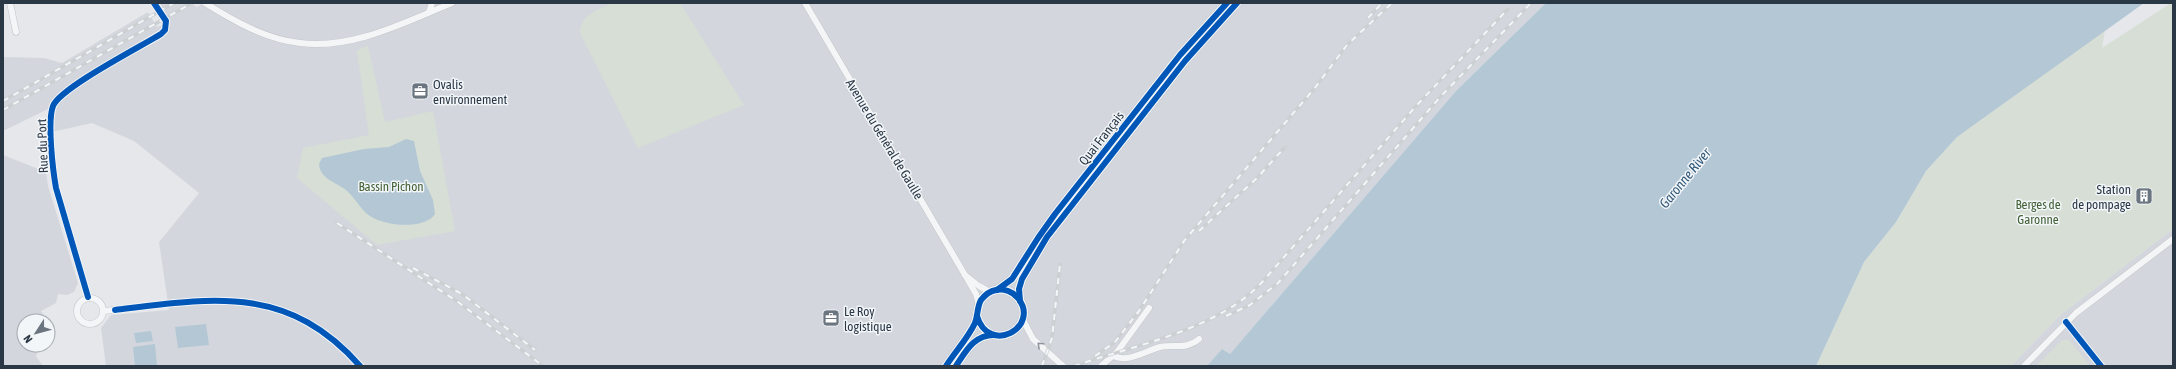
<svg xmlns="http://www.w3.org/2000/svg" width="2176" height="369" font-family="'Asap Condensed',sans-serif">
  <rect width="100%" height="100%" fill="#e5e7ea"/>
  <g fill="#d3d7dd">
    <polygon points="160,3 191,3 197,7 204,3 1546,3 1456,91 1230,354 1222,349 1207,366 106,366 101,328 111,315 169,310 159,242 199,193 134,141 92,123 47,133 46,119 48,109 3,131 3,57 44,58 62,63 148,12 157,27 170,22"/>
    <polygon points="3,155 46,172 48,186 78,283 74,292 67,295 58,294 56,303 41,311 47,321 24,321 24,345 41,345 36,356 43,366 3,366"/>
    <polygon points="2173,229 2173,366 2011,366 2060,315"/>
  </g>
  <g fill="#d6ded5">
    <path d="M612 3H680L744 105 638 148 580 33C580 15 598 10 612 3Z"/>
    <polygon points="2171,3 2173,3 2173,229 2060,315 2011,366 1816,366 1864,262 1896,222 1926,171 1957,137 2105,30 2102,48"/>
    <polygon points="368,46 385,122 433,111 455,231 377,245 297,178 303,148 369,135 357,50"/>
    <polygon points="2062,340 2069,340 2090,366 2036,366"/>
  </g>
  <g fill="#b3c7d5">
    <polygon points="1546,3 2144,3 1957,137 1926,171 1896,222 1864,262 1816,366 1207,366 1222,349 1230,354 1456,91"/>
    <path d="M406 139 414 141 420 171 433 200 435 214C424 231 379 226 366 213 359 206 354 197 346 190 336 182 320 179 319 164L322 158 364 149 389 147Z"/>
    <polygon points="206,324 209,345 178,348 175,327"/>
    <polygon points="151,331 153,341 136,343 134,333"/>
    <polygon points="155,344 157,366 135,366 133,347"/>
  </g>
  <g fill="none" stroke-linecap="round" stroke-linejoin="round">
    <g stroke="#c3c5c8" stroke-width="7">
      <g id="minor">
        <polyline points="10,3 16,32"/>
        <path d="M205 3C234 21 265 39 300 43 352 50 405 22 452 3"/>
        <polyline points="805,3 965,275 976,294 979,305"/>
        <polyline points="429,12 432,3"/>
        <polyline points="965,275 979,286 990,292"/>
        <path d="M88 297 56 188C53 171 47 122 53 106 60 88 140 47 161 34L165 30 166 21 154 3"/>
        <circle cx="90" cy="311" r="13"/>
        <path d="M104 311C204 300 285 281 360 366"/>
        <polyline points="1023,320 1033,339 1063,366"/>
        <polyline points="2066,322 2101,366"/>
        <path d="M1113 356C1129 363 1145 351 1160 347 1175 344 1186 350 1199 339"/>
        <polyline points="1101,366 1117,352 1149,308"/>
        <polyline points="2024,366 2076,313 2173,239"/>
      </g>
    </g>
    <g stroke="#c1c4c8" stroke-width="9">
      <g id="major">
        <polyline points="997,290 1012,279 1038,238 1055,214 1180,55 1227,3"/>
        <polyline points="1020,301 1019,289 1022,279 1047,237 1185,61 1237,3"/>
        <path d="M946 366C955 352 968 338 975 323 978 315 977 307 981 300 985 295 990 291 996 290 1004 288 1013 292 1018 298 1041 327 989 356 977 316"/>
        <path d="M956 366C966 351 974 335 994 335"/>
      </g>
    </g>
    <use href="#minor" stroke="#f4f5f7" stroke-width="6"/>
    <use href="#major" stroke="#f8f8f8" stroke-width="8"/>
    <g stroke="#cdd0d2" stroke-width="3.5">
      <g id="rail">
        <polyline points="1368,18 1382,3"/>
        <polyline points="3,101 174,3"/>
        <polyline points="3,110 192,3"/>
        <polyline points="337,223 458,302 543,366"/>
        <polyline points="1199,231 1257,178 1285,147"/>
        <polyline points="413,268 462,294 535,350"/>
        <polyline points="1137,314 1184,241 1314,89 1347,45 1392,3"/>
        <polyline points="1226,316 1250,305 1278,283 1442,95 1531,3"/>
        <polyline points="1095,356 1115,342 1139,311"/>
        <polyline points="1042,366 1052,338 1060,264"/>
        <path d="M1074 366C1135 345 1221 329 1264 280L1416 106 1508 9"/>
      </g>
    </g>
    <use href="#rail" stroke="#f3f6f9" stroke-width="2" stroke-dasharray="6" stroke-linecap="butt"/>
    <g stroke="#f3f6f9" stroke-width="8">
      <g id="cycleway">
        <polyline points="997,290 1012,279 1038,238 1055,214 1180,55 1227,3"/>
        <path d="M88 297 56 188C53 171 47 122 53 106 60 88 140 47 161 34L165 30 166 21 154 3"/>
        <polyline points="1020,301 1019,289 1022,279 1047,237 1185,61 1237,3"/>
        <path d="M115 310C212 298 288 284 360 366"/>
        <polyline points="2066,322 2101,366"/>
        <path d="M946 366C955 352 968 338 975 323 978 315 977 307 981 300 985 295 990 291 996 290 1004 288 1013 292 1018 298 1041 327 989 356 977 316"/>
        <path d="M956 366C966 351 974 335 994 335"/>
      </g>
    </g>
    <use href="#cycleway" stroke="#0057b8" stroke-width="6"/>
  </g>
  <defs><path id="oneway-chevron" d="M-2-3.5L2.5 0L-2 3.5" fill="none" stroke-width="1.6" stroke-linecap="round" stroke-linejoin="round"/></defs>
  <use stroke="#8f969e" href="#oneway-chevron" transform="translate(1040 345) rotate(-137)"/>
  <defs>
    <g id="office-square" transform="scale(0.9)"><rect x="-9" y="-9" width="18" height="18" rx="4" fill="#6b757f" stroke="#f3f6f9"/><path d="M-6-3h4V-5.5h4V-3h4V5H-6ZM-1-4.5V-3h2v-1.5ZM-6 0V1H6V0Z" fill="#fff"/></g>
    <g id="building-square" transform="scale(0.9)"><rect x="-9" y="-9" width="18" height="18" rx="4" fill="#6b757f" stroke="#f3f6f9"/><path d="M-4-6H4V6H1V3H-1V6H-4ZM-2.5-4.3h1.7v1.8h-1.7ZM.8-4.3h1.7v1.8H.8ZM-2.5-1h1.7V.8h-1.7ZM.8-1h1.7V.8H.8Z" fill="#fff"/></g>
  </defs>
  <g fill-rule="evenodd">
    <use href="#office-square" x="420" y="91"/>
    <use href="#building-square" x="2144" y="196"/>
    <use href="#office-square" x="831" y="318"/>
  </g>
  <g text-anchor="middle" stroke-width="3" stroke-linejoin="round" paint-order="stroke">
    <g font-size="13" fill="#2a3745" stroke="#f3f6f9" text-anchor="start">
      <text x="433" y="89">Ovalis<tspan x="433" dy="15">environnement</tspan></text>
      <text x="2131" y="194" text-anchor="end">Station<tspan x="2131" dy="15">de pompage</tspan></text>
      <text x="844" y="316">Le Roy<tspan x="844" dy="15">logistique</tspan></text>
    </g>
    <g font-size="13" fill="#2a3745" stroke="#f3f6f9">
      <text transform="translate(1101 138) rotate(-52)" y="5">Quai Français</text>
      <text transform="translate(885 139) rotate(59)" y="5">Avenue du Général de Gaulle</text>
      <text transform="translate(42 146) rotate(-92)" y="5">Rue du Port</text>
    </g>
    <g font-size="13" fill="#436137" stroke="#f3f6f9">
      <text x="391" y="191">Bassin Pichon</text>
      <text x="2038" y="209">Berges de<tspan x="2038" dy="15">Garonne</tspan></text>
    </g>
    <g font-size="14" font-style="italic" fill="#335a7a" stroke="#f3f6f9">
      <text transform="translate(1685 178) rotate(-51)" y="5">Garonne River</text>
    </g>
  </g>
  <rect width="2176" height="369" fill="none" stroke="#2a3745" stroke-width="8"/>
  <g transform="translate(36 333) rotate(234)"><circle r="19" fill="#f3f6f9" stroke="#a3aab1"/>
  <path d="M0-3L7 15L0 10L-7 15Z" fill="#6b757f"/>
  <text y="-6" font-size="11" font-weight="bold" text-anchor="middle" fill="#2a3745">N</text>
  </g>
</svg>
